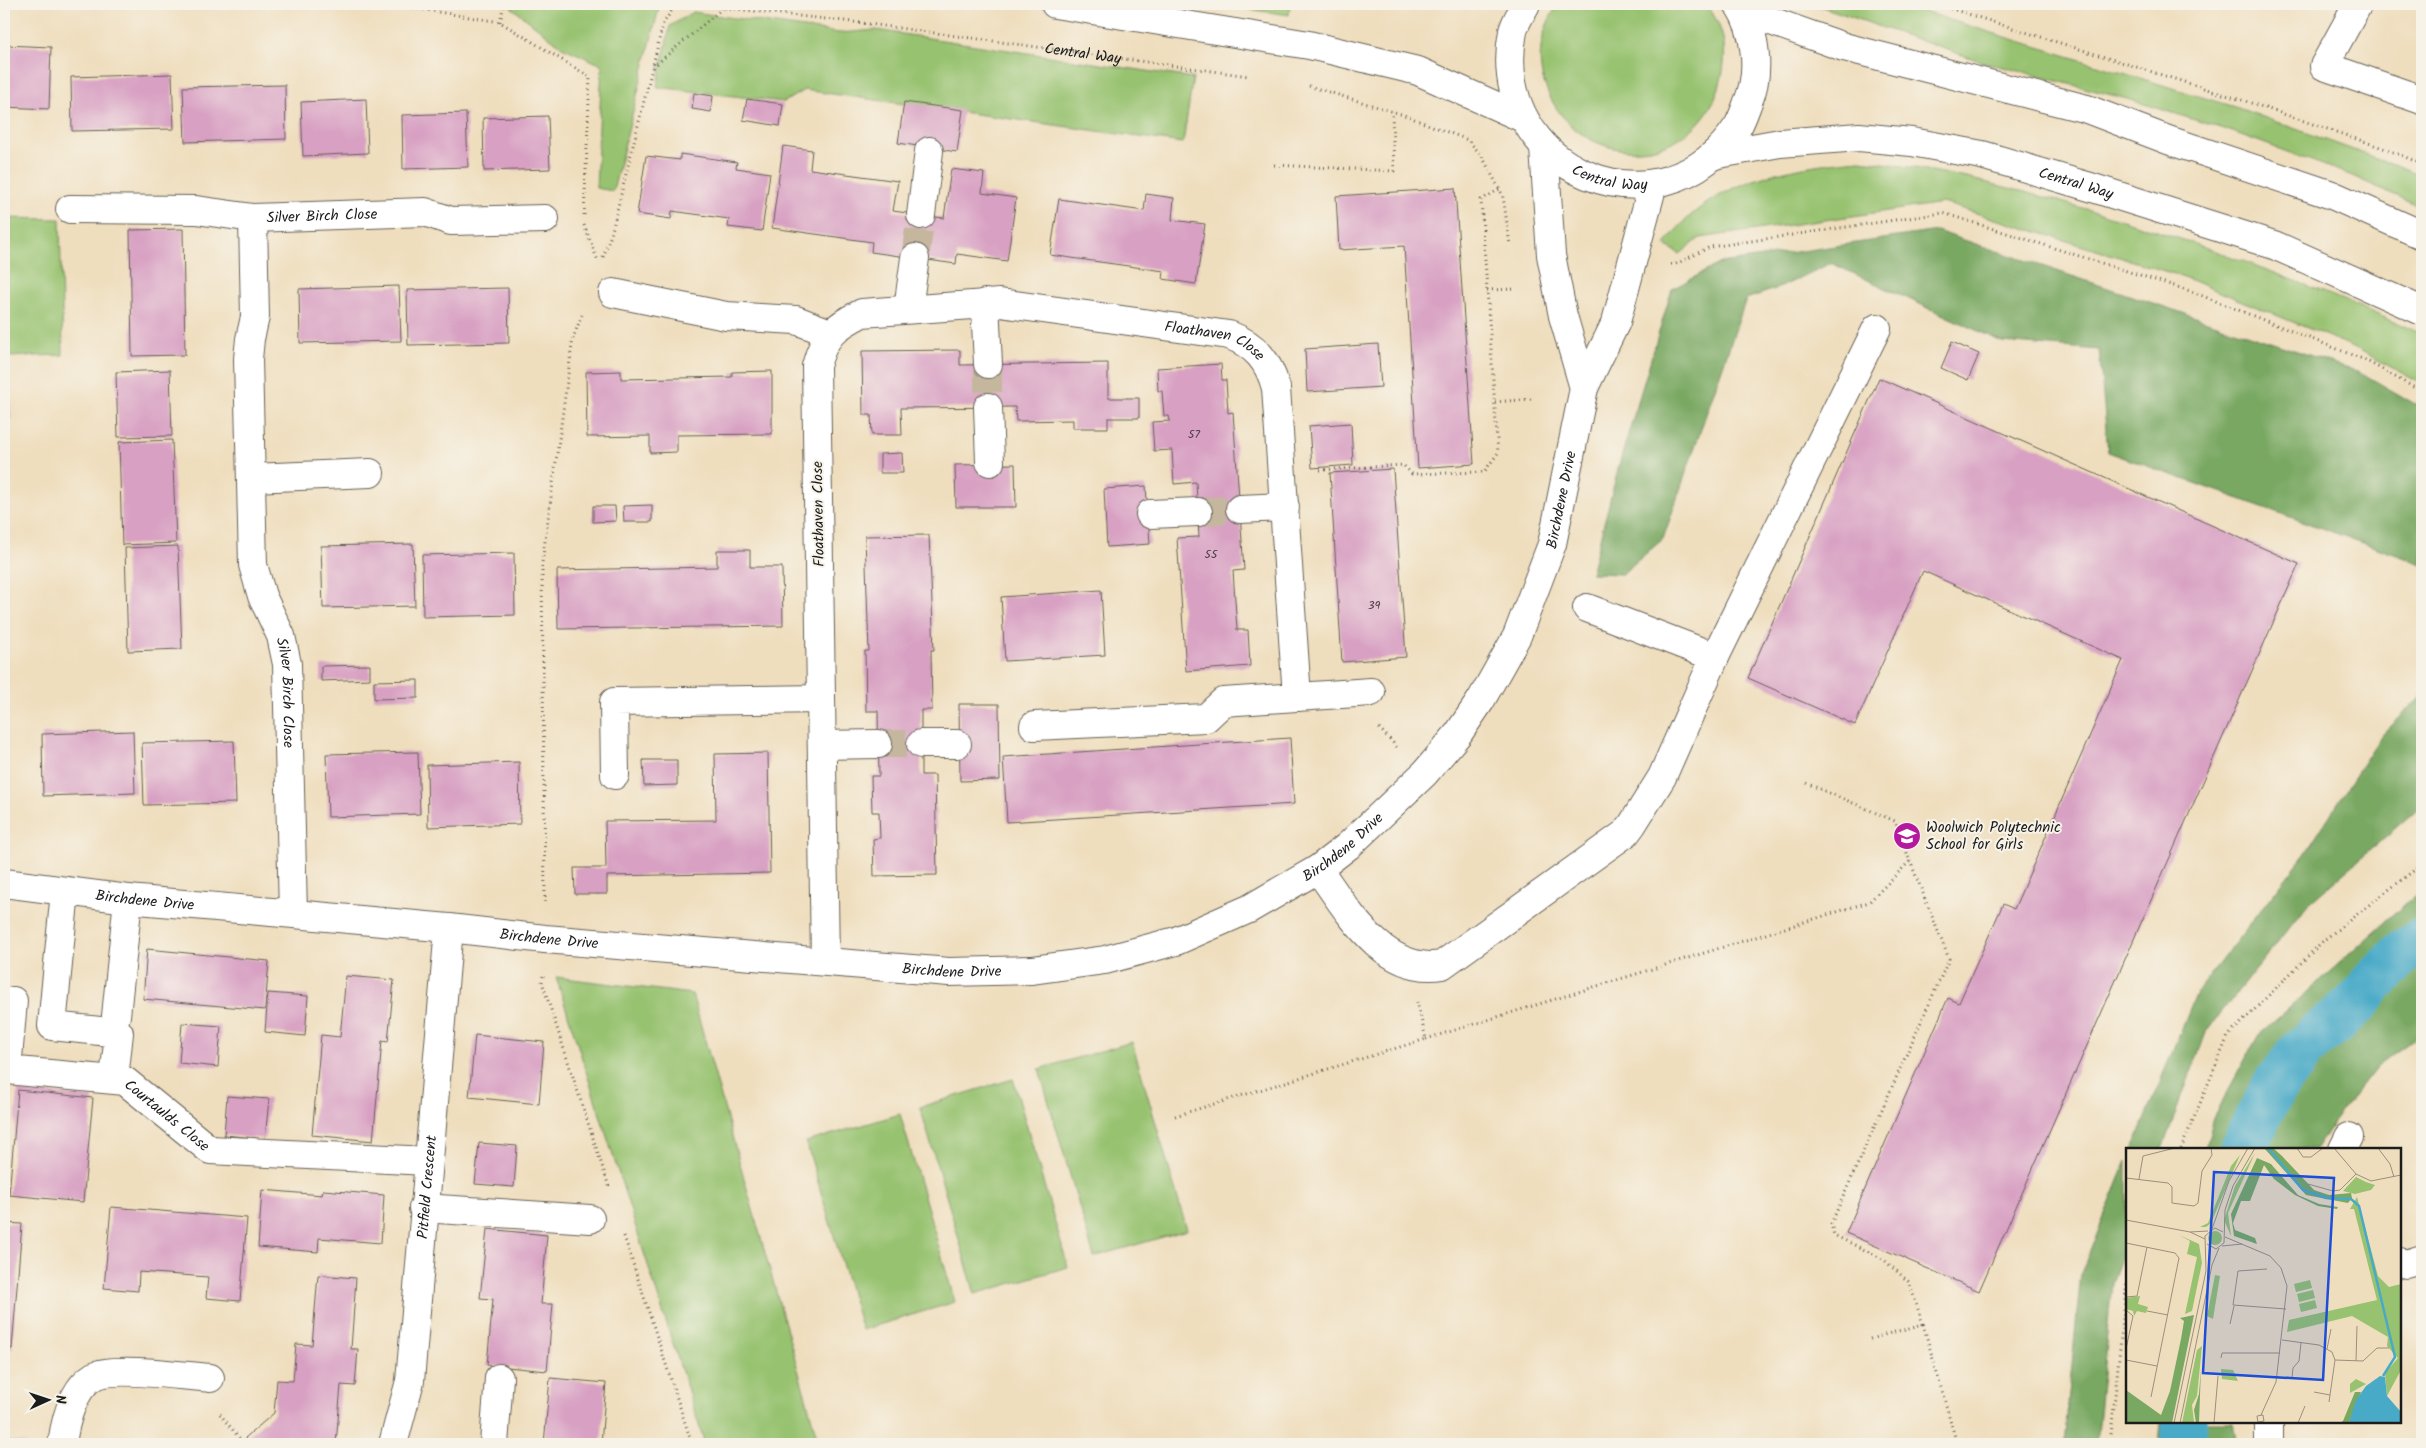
<svg xmlns="http://www.w3.org/2000/svg" width="2426" height="1448" font-family="Kalam,sans-serif">
  <rect width="100%" height="100%" fill="#f7f3e8"/>
  <filter id="ink" filterUnits="userSpaceOnUse"><feTurbulence type="fractalNoise" baseFrequency=".02" numOctaves="2"/><feDisplacementMap in="SourceGraphic" scale="10" xChannelSelector="R" yChannelSelector="G"/><feConvolveMatrix kernelMatrix="1 2 1 2 8 2 1 2 1" color-interpolation-filters="sRGB"/></filter>
  <filter id="wash" filterUnits="userSpaceOnUse"><feTurbulence type="fractalNoise" baseFrequency=".0096" numOctaves="4" result="noise"/><feDisplacementMap in="SourceGraphic" scale="20" xChannelSelector="R" yChannelSelector="G"/><feGaussianBlur stdDeviation="1.12" result="paint"/><feColorMatrix in="noise" values="0 0 0 0 0 0 0 0 0 0 0 0 0 0 0 0 0 1.4 0 .05"/><feComposite in="paint" operator="in"/></filter>
  <g filter="url(#wash)">
    <rect width="100%" height="100%" fill="#efdebe"/>
    <g fill="#97c26f" stroke="#5a6f46">
      <polygon points="511,4 660,4 613,191 596,188 602,65 562,47 511,7"/>
      <polygon points="1212,4 1290,4 1289,15"/>
      <path d="M1559 4H1707C1712 12 1718 22 1721 31 1726 45 1725 62 1722 76 1702 174 1571 175 1543 79 1536 54 1543 24 1559 4Z"/>
      <polygon points="1814,4 1904,4 1950,20 2241,109 2422,175 2422,207 2350,175 2233,132 2135,101 1980,61"/>
      <polygon points="693,12 839,33 876,30 1193,78 1183,143 804,90 784,102 657,87 670,26"/>
      <path d="M1861 160C1935 169 2007 186 2079 207 2196 241 2310 284 2422 334V384L2356 348 2181 276 1943 203 1700 238 1680 254 1665 245C1706 182 1791 165 1861 160Z"/>
      <polygon points="4,218 60,219 63,355 7,357 10,419 4,417"/>
      <polygon points="556,977 692,994 819,1444 705,1444"/>
      <polygon points="1132,1042 1187,1230 1094,1257 1039,1069"/>
      <polygon points="1013,1079 1068,1267 975,1294 920,1107"/>
      <polygon points="900,1114 955,1302 862,1330 806,1142"/>
    </g>
    <g fill="#79a862" stroke="#4a623f">
      <polygon points="1937,231 2360,372 2422,408 2422,564 2108,452 2099,350 2002,342 1831,263 1781,287 1746,299 1663,539 1622,574 1591,573 1621,458 1672,289 1721,263"/>
      <polygon points="2422,695 2422,805 2307,905 2207,1030 2162,1149 2132,1149 2198,990 2305,854 2382,734"/>
      <polygon points="2422,889 2422,1033 2377,1066 2334,1121 2316,1149 2205,1149 2212,1120 2258,1036"/>
      <polygon points="2127,1161 2127,1242 2112,1283 2096,1444 2064,1444 2081,1273"/>
      <polygon points="2161,1422 2233,1422 2237,1444 2159,1444"/>
    </g>
    <g fill="none" stroke-linecap="round" stroke-linejoin="round">
      <g stroke="#49aac8" stroke-width="46">
        <polyline points="2242,1149 2272,1090 2303,1048 2357,1003 2377,978 2405,951 2422,941"/>
        <polyline points="2184,1444 2185,1422"/>
      </g>
    </g>
    <g id="blocks">
      <g fill="#d8a0c3">
        <polygon points="4,45 51,47 49,109 4,107"/>
        <polygon points="172,74 174,129 72,131 71,77"/>
        <polygon points="285,85 286,139 185,142 183,87"/>
        <polygon points="694,93 713,96 711,112 692,109"/>
        <polygon points="366,99 368,153 303,156 301,102"/>
        <polygon points="747,99 783,104 780,126 743,120"/>
        <polygon points="904,102 963,110 957,152 898,143"/>
        <polygon points="466,113 468,167 403,169 402,115"/>
        <polygon points="548,116 550,169 484,171 483,118"/>
        <polygon points="783,146 812,150 810,169 898,181 893,211 921,215 944,218 951,169 984,173 982,193 1016,198 1007,261 957,254 956,264 871,252 872,242 772,228"/>
        <polygon points="680,154 737,162 736,168 770,173 762,231 728,227 729,219 701,215 672,211 671,219 637,214 646,156 680,160"/>
        <polygon points="1455,188 1474,464 1418,468 1404,246 1339,250 1336,196"/>
        <polygon points="1146,194 1174,198 1172,220 1205,224 1196,284 1163,279 1164,271 1050,255 1059,199 1144,211"/>
        <polygon points="183,229 185,355 132,356 130,230"/>
        <polygon points="399,286 401,341 300,343 299,289"/>
        <polygon points="508,288 509,343 408,345 407,290"/>
        <polygon points="1952,342 1979,354 1968,380 1941,368"/>
        <polygon points="1378,344 1381,387 1307,392 1305,349"/>
        <polygon points="960,350 960,365 1108,363 1108,398 1139,398 1139,418 1108,418 1108,428 1073,428 1073,420 1016,421 1015,407 901,408 902,435 872,435 871,415 863,415 862,351"/>
        <polygon points="1221,364 1222,380 1226,380 1228,413 1233,412 1244,570 1233,571 1237,630 1248,630 1250,666 1186,671 1177,538 1199,537 1196,482 1174,484 1172,450 1154,451 1152,422 1170,421 1169,416 1164,416 1162,391 1158,391 1157,368"/>
        <polygon points="170,370 172,436 118,437 116,372"/>
        <polygon points="621,371 621,379 732,377 732,372 772,371 772,434 677,435 677,452 650,453 650,436 587,437 586,372"/>
        <polygon points="1879,378 2299,564 1979,1291 1846,1233 1948,998 1959,1003 2003,904 2014,909 2123,660 1923,571 1855,725 1748,678"/>
        <polygon points="1351,423 1353,465 1312,468 1309,426"/>
        <polygon points="172,440 176,543 122,545 119,442"/>
        <polygon points="902,453 903,473 880,473 880,454"/>
        <polygon points="1015,464 1016,507 956,507 955,465"/>
        <polygon points="1393,469 1406,657 1342,662 1330,473"/>
        <polygon points="1146,486 1150,544 1107,547 1104,489"/>
        <polygon points="652,505 652,522 624,522 623,506"/>
        <polygon points="593,506 615,506 616,521 593,522"/>
        <polygon points="929,535 934,650 931,650 932,710 921,710 921,775 935,775 937,875 874,876 873,839 880,838 879,812 872,812 871,776 879,776 878,711 866,711 865,651 869,651 865,536"/>
        <polygon points="413,544 415,606 323,608 321,546"/>
        <polygon points="178,546 182,649 128,651 125,548"/>
        <polygon points="717,550 750,550 750,567 782,567 783,626 558,629 557,570 717,567"/>
        <polygon points="514,553 515,615 423,617 422,555"/>
        <polygon points="1101,590 1105,655 1005,661 1001,597"/>
        <polygon points="370,665 370,679 321,681 321,666"/>
        <polygon points="418,680 418,698 374,699 374,681"/>
        <polygon points="959,704 999,704 1000,780 960,781"/>
        <polygon points="133,731 135,793 43,796 42,734"/>
        <polygon points="1290,738 1294,804 1007,822 1003,757"/>
        <polygon points="234,741 236,803 144,805 142,743"/>
        <polygon points="418,752 420,814 328,817 326,754"/>
        <polygon points="768,753 770,873 607,876 607,894 575,894 574,868 606,868 605,821 716,820 715,754"/>
        <polygon points="643,760 677,760 677,785 644,786"/>
        <polygon points="519,762 520,824 428,827 427,765"/>
        <polygon points="147,949 269,961 265,1010 143,999"/>
        <polygon points="346,976 394,980 388,1042 382,1041 373,1141 312,1135 321,1035 340,1037"/>
        <polygon points="268,993 308,996 305,1036 265,1032"/>
        <polygon points="182,1023 221,1026 218,1067 179,1063"/>
        <polygon points="475,1035 544,1042 539,1104 469,1097"/>
        <polygon points="18,1090 93,1098 83,1202 9,1195"/>
        <polygon points="227,1096 269,1099 265,1139 224,1135"/>
        <polygon points="479,1143 517,1146 514,1187 475,1184"/>
        <polygon points="262,1190 322,1195 323,1190 384,1195 381,1243 319,1238 318,1252 258,1247"/>
        <polygon points="111,1207 247,1218 240,1301 206,1298 208,1277 139,1272 138,1291 104,1288"/>
        <polygon points="4,1223 22,1224 12,1349 4,1348"/>
        <polygon points="487,1229 547,1235 541,1304 553,1304 547,1371 487,1365 493,1299 480,1298"/>
        <polygon points="318,1275 356,1278 351,1349 358,1349 355,1386 341,1385 336,1444 250,1444 245,1438 274,1413 277,1380 293,1381 296,1344 312,1345"/>
        <polygon points="550,1378 606,1383 601,1444 544,1444"/>
        <polygon points="4,1441 26,1443 26,1444 4,1444"/>
      </g>
    </g>
  </g>
  <g filter="url(#ink)">
    <use href="#blocks" fill-opacity="0" stroke="#666055" stroke-width="1"/>
    <g fill="none" stroke-linecap="round" stroke-linejoin="round">
      <g stroke="#c5b79e" stroke-width="28" stroke-dasharray="28 14" stroke-linecap="butt">
        <polyline points="915,258 921,215"/>
        <polyline points="988,364 988,407"/>
        <polyline points="1198,512 1240,509"/>
        <polyline points="878,744 921,744"/>
      </g>
      <g stroke="#666055" stroke-width="30">
        <g id="minor">
          <polyline points="2358,4 2324,66 2422,100"/>
          <polyline points="1544,148 1551,255 1563,316 1584,388"/>
          <path id="s2" d="M70 209 196 210 253 218 255 317 250 339 248 359 253 565 262 596 281 636 287 664 293 913"/>
          <polyline points="921,215 929,151"/>
          <path id="s3" d="M253 218 425 212 451 221 545 219"/>
          <polyline points="613,293 726,316 796,320 830,333"/>
          <polyline points="985,303 988,364"/>
          <polyline points="908,309 915,258"/>
          <polyline points="988,407 990,462"/>
          <polyline points="252,478 370,473"/>
          <polyline points="1240,509 1285,507"/>
          <polyline points="1150,514 1198,512"/>
          <polyline points="1587,608 1715,657"/>
          <polyline points="1034,726 1206,718 1223,702 1371,692"/>
          <polyline points="921,744 957,744"/>
          <polyline points="822,745 878,744"/>
          <polyline points="615,775 614,702 821,699"/>
          <path d="M1318 869C1347 909 1383 975 1442 965L1626 833 1632 825 1662 777 1715 657 1877 328"/>
          <path id="s4" d="M4 883 128 899 449 928 545 939 949 972 1032 970 1105 960 1176 941 1249 909 1318 869 1348 846 1425 773 1458 734 1481 700 1517 636 1552 544 1584 388 1616 322 1653 184"/>
          <polyline points="65,891 52,1026 119,1033 114,1079"/>
          <path id="s5" d="M825 961 816 366C824 336 834 327 862 313L1000 303 1229 335C1256 345 1269 362 1276 388L1297 697"/>
          <path id="s6" d="M13 1001 7 1070 125 1081 210 1150 428 1161"/>
          <polyline points="116,1016 128,899"/>
          <polyline points="2343,1149 2349,1137"/>
          <polyline points="423,1208 590,1219"/>
          <polyline points="2400,1262 2406,1264 2422,1259"/>
          <polyline points="2269,1422 2269,1444"/>
          <path d="M62 1444C65 1422 73 1388 94 1376 113 1366 186 1376 210 1378"/>
          <path id="s7" d="M393 1444 410 1381 449 928"/>
          <polyline points="494,1444 499,1378"/>
        </g>
      </g>
      <g stroke="#666055" stroke-width="30">
        <g id="major">
          <polyline points="1055,4 1309,45 1418,71 1523,118"/>
          <path id="s8" d="M1526 4C1522 12 1515 22 1513 31 1486 171 1662 243 1738 126 1742 119 1745 110 1748 102 1761 72 1756 31 1738 4"/>
          <polyline points="1743,11 1844,47 2087,109 2168,140 2332,195 2422,235"/>
          <path id="s9" d="M1713 155 1780 143 1859 137 1912 142 1982 155 2090 187 2274 245 2422 311"/>
        </g>
      </g>
      <g stroke="#666055" stroke-width="3" stroke-dasharray="1 4" stroke-linecap="butt">
        <polyline points="389,4 500,22 590,77 584,216"/>
        <path id="s1" d="M690 4 862 23 1249 76"/>
        <polyline points="1936,4 2248,102 2386,149 2422,164"/>
        <polyline points="500,22 504,4"/>
        <polyline points="653,67 723,8"/>
        <polyline points="1309,86 1404,115 1468,140 1482,156 1503,196 1510,245"/>
        <polyline points="1274,165 1394,171 1392,111"/>
        <polyline points="584,225 598,261"/>
        <polyline points="603,257 611,235 663,24 676,4"/>
        <polyline points="1671,264 1676,264 1710,247 1943,213 2190,291 2365,360 2422,392"/>
        <polyline points="1487,290 1516,289"/>
        <polyline points="1495,402 1532,399"/>
        <polyline points="1320,470 1403,465 1412,474 1484,472 1498,453 1481,200 1500,189"/>
        <polyline points="1379,728 1397,747"/>
        <polyline points="545,902 542,563 573,338 582,315"/>
        <polyline points="543,976 542,982 609,1187"/>
        <polyline points="1426,1039 1869,902 1910,861 1895,821 1806,783"/>
        <polyline points="1175,1116 1426,1039 1417,1002"/>
        <polyline points="2181,1149 2228,1036 2324,940 2422,864"/>
        <polyline points="624,1236 692,1444"/>
        <polyline points="1923,1324 1957,1444"/>
        <polyline points="1870,1339 1923,1324 1909,1282 1883,1259 1834,1235 1831,1224 1949,959 1910,861"/>
        <polyline points="220,1414 244,1444"/>
        <polyline points="2110,1444 2127,1280"/>
      </g>
      <use href="#minor" stroke="#fff" stroke-width="28"/>
      <use href="#major" stroke="#fff" stroke-width="28"/>
    </g>
  </g>
  <defs>
    <g id="school-disc" transform="scale(1.4375)"><circle r="9.5" fill="#b5179e" stroke="#f7f3e8"/><path d="M0-5L7-2L0 1L-7-2ZM-4 1L0 2.5L4 1V4Q0 6-4 4Z" fill="#fff"/></g>
  </defs>
  <g fill-rule="evenodd">
    <use href="#school-disc" x="1907" y="836"/>
  </g>
  <g text-anchor="middle" stroke-width="4" stroke-linejoin="round" paint-order="stroke">
    <g font-size="12" fill="#4b3d46">
      <text x="1194" y="438">57</text>
      <text x="1211" y="558">55</text>
      <text x="1374" y="609">39</text>
    </g>
    <g font-size="15" fill="#1c1c1c" stroke="#f7f3e8">
      <text dy="5" stroke="none"><textPath href="#s1" startOffset="396">Central Way</textPath></text>
      <text dy="5" stroke="none"><textPath href="#s8" startOffset="229">Central Way</textPath></text>
      <text dy="5" stroke="none"><textPath href="#s9" startOffset="370">Central Way</textPath></text>
      <text dy="5" stroke="none"><textPath href="#s3" startOffset="69">Silver Birch Close</textPath></text>
      <text dy="5" stroke="none"><textPath href="#s5" startOffset="1026">Floathaven Close</textPath></text>
      <text dy="5" stroke="none"><textPath href="#s4" startOffset="1792">Birchdene Drive</textPath></text>
      <text transform="translate(818 514) rotate(-91)" y="5">Floathaven Close</text>
      <text dy="5" stroke="none"><textPath href="#s2" startOffset="665">Silver Birch Close</textPath></text>
      <text dy="5" stroke="none"><textPath href="#s4" startOffset="1372">Birchdene Drive</textPath></text>
      <text dy="5" stroke="none"><textPath href="#s4" startOffset="142">Birchdene Drive</textPath></text>
      <text dy="5" stroke="none"><textPath href="#s4" startOffset="548">Birchdene Drive</textPath></text>
      <text dy="5" stroke="none"><textPath href="#s4" startOffset="952">Birchdene Drive</textPath></text>
      <text dy="5" stroke="none"><textPath href="#s6" startOffset="242">Courtaulds Close</textPath></text>
      <text dy="5" stroke="none"><textPath href="#s7" startOffset="260">Pitfield Crescent</textPath></text>
    </g>
    <g font-size="15" fill="#1c1c1c" stroke="#f7f3e8" text-anchor="start">
      <text x="1926" y="832">Woolwich Polytechnic<tspan x="1926" dy="17">School for Girls</tspan></text>
    </g>
  </g>
  <g transform="translate(2126 1148)">
    <rect width="275" height="275" fill="#efdebe"/>
    <path d="M129 5 102 65 105 88 98 72 109 38ZM114 7 85 75 80 79H74L82 75 105 18ZM230 29 240 34 249 37 245 42 229 46 217 43ZM231 49 252 128 263 139 275 136V222L261 248 259 225 272 210 261 198 262 189 226 168 161 184 163 172 251 152 228 61H224ZM82 90a7 7 0 1 1 14 0a7 7 0 1 1-14 0ZM53 87 73 96 76 115 66 163 59 166 71 109 61 106 64 93ZM89 127 94 128 87 171 81 168ZM184 132 186 140 170 144 168 136ZM187 142 189 150 173 154 171 146ZM14 148 12 156 22 159 20 165 11 163 8 168 7 163 0 161V150ZM189 152 191 160 175 164 173 156ZM76 198 71 248 66 257 68 274 56 275 71 202ZM95 221 107 222 112 233 96 231ZM230 231 240 236 224 245V236Z" fill="#97c26f"/>
    <path d="M138 0H147L156 8 188 42 203 47 225 45 226 50 222 55 180 47ZM131 10 145 16 172 47 193 56 212 59 211 61 192 58 169 47 148 31 138 17 124 53H115L107 75 109 82 129 90 131 96 108 88 105 66ZM68 167 46 275H0V242L35 267 44 243 55 191 58 173 54 170ZM75 220 73 275H70L68 262 73 246ZM229 244H235L223 275H213L217 273Z" fill="#79a862"/>
    <path d="M254 228 259 229 261 248 275 264V275H223L230 252 240 238Z" fill="#49aac8"/>
    <path fill="none" stroke="#49aac8" stroke-width="2.5" d="M142 0 177 42 200 50 225 51 233 58 269 209 257 228"/>
    <path fill="none" stroke="#9b907d" stroke-width="1" d="M171 0 177 9H185L197 0M208 0 230 26M252 0 264 16 268 29M0 30 42 35 46 39V55L68 58 72 55 76 23 86 7 85 0M13 31 17 8 49 0M182 36 207 43 214 42 230 26 245 33 275 27M0 72 64 84 82 83M86 81 103 33 122 0M64 84 79 91M99 89 144 108 155 120 161 138 150 234 135 267M0 95 49 105 53 110 25 249M81 96 90 101 98 95 99 62 107 38 129 0M96 98 116 96M141 121 112 123 107 157 160 161M0 149 11 148 21 99M0 162 7 168 0 201M21 163 42 167M104 176 108 158M156 192 193 197 206 204 209 212 203 254M201 201 205 181M95 210 96 205H154M0 212 31 218M209 212 237 213 251 200H263M230 213 231 178M160 229 166 230 167 220 173 213 175 195M188 244 204 247M48 275 80 123 79 88 89 80 97 84M54 275 86 117 93 100M88 275 92 228M132 275 131 268 137 267 138 273 132 274M172 275 179 258"/>
    <path fill="#1d4ed8" fill-opacity="0.15" stroke="#1d4ed8" stroke-width="2.5" d="M88 24 208 30 197 232 77 225Z"/>
    <rect width="275" height="275" fill="none" stroke="#1c1c1c" stroke-width="2.5"/>
  </g>
  <rect width="2426" height="1448" fill="none" stroke="#f7f3e8" stroke-width="20"/>
  <g transform="translate(48 1400) rotate(87)" stroke="#f7f3e8" stroke-width="4" paint-order="stroke">
  <path d="M0-4L9 19L0 12L-9 19Z" fill="#1c1c1c"/>
  <text y="-8" font-size="14" font-weight="bold" text-anchor="middle" fill="#1c1c1c">N</text>
  </g>
</svg>
